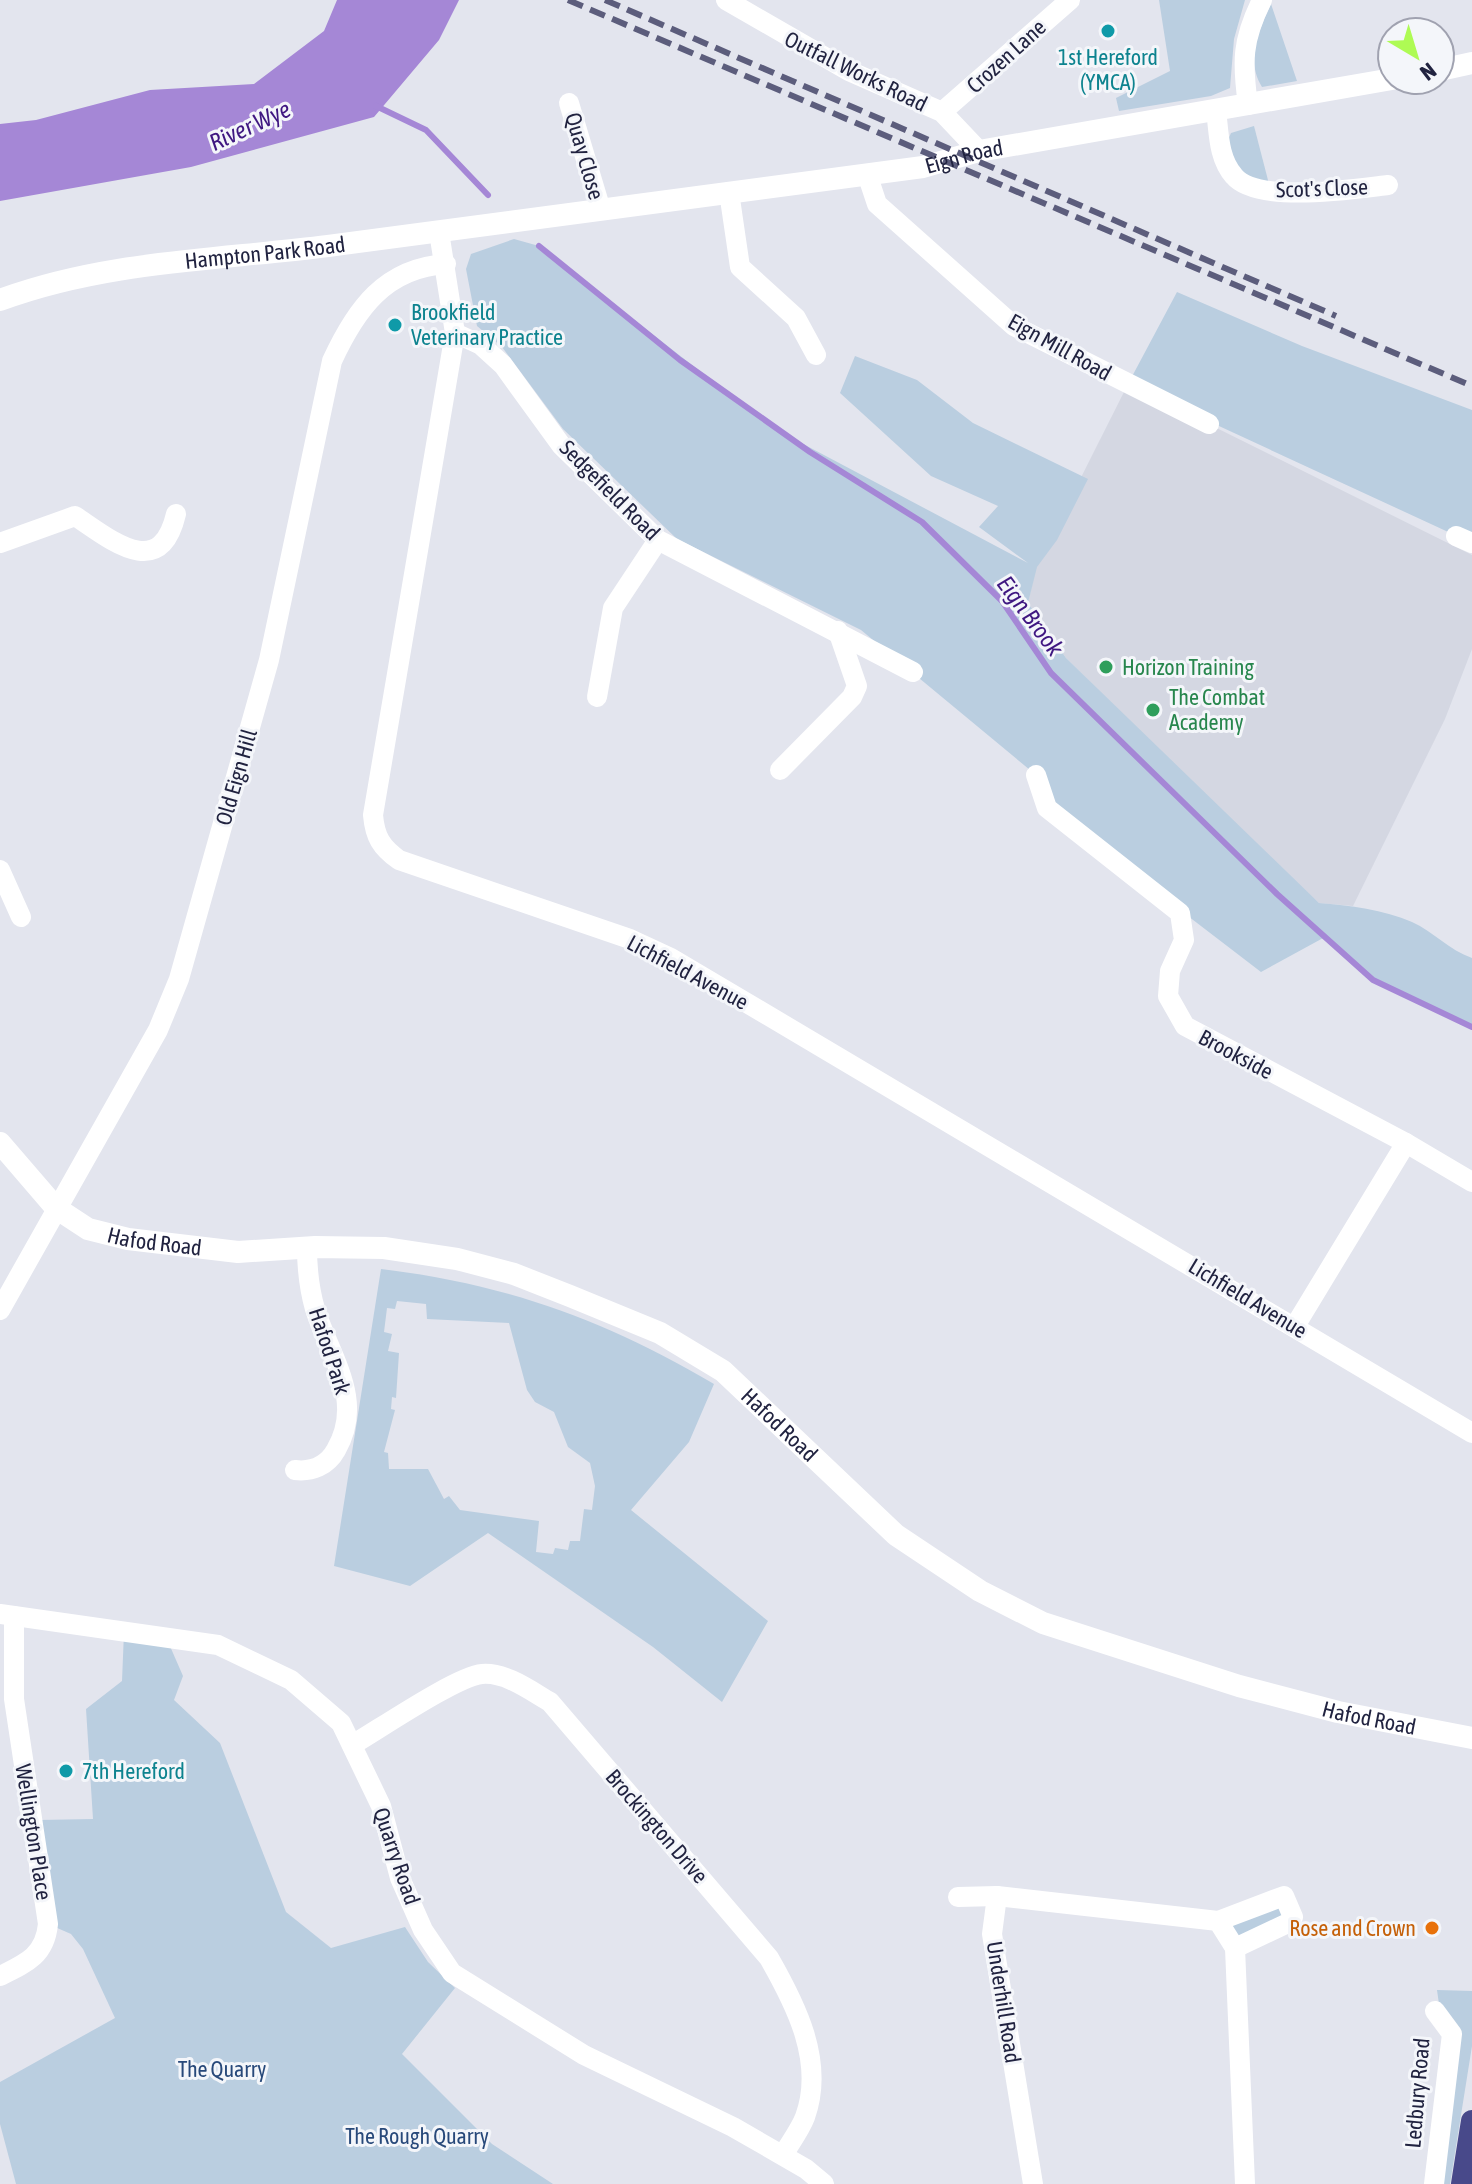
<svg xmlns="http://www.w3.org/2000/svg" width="1472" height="2184" font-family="'Asap Condensed',sans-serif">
  <rect width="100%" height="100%" fill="#e3e5ee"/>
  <polygon fill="#d4d7e2" points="1128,384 1472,555 1472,649 1445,719 1353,906 1319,903 1268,857 1066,658 1028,603 1036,567"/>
  <g fill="#bacee0" fill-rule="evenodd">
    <polygon points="1159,0 1245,0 1234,39 1230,88 1211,96 1119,111 1116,98 1170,71"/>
    <path d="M1271 4 1297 81 1262 87C1245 60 1259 30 1271 4Z"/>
    <path d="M1254 126 1269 184C1242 180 1234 167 1227 142L1231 133Z"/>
    <path d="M514 239 539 246 773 428 1028 563 979 527 998 506 931 476 840 393 855 356 917 380 973 423 1088 479 1057 540 1037 567 1028 603 1066 658 1319 903C1349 905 1384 910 1412 922 1434 932 1449 950 1472 958V1027L1373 980 1325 937 1261 972 1047 808 1036 775 861 630 677 539 563 429 502 347 477 326 466 269 471 254Z"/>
    <polygon points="1177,292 1302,346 1472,410 1472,543 1128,384"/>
    <path d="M381 1269C506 1284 606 1320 714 1384L689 1442 631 1510 768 1621 722 1702 653 1647 488 1533 410 1586 334 1566ZM397 1301 426 1304 427 1319 509 1323 527 1390 535 1402 554 1412 568 1447 590 1463 595 1486 592 1510 584 1509 580 1541H570L568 1550 555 1548 553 1554 536 1552 539 1521 460 1510 449 1496 444 1499 428 1469H389L388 1453 384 1452 395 1410 391 1409 392 1397 396 1398 399 1353 388 1351 392 1334 384 1332 387 1308 395 1309Z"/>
    <polygon points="124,1632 166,1637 183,1676 174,1700 220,1743 286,1912 331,1948 405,1927 428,1962 455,1988 402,2054 492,2144 553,2184 16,2184 0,2124 0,2082 115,2018 83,1949 71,1934 48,1924 39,1820 93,1819 86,1709 122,1681"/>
    <polygon points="1284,1896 1293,1917 1235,1948 1218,1921"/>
    <polygon points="1437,1990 1472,1991 1472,2046 1450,2184 1437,2184 1455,2034 1439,2004"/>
  </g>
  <polygon fill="#a587d6" points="337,0 459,0 439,40 374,117 191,167 0,201 0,124 36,120 150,90 254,84 324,31"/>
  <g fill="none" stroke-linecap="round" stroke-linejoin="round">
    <g stroke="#a587d6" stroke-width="6">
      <polyline points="376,106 426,130 488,195"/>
      <polyline points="539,246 680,360 810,452 922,522 1002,601 1051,673 1277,894 1373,980 1472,1027"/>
    </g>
    <g stroke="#fff" stroke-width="20">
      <polyline points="726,0 849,71 942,112 979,151"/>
      <polyline points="569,103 601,210"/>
      <path d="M1248 105C1242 62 1242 40 1262 0"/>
      <path d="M1216 110C1219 132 1218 158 1234 176 1257 204 1354 189 1388 185"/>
      <polyline points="942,112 1070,0"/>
      <polyline points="867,174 877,204 1014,326 1209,424"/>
      <polyline points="729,192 740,267 796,318 816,355"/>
      <path d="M439 232 455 333 373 815C375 837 381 847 399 860L630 939 671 958 1472 1433"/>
      <polyline points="455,333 481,345 503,365 561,445 658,540 913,672"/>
      <polyline points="1456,536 1472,543"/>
      <path d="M0 543 75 516C111 540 160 582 176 514"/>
      <polyline points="597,697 613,608 658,540"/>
      <polyline points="780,770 852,697 857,686 838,631"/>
      <polyline points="1036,775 1047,808 1180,913 1184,940 1170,971 1168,996 1185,1026 1406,1143 1295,1326"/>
      <polyline points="0,870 21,917"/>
      <polyline points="1406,1143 1472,1182"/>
      <path d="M0 1310 158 1030 179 979 269 660 332 361C356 309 385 268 446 264"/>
      <path d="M295 1470C312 1472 327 1466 336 1450 365 1400 330 1357 315 1309 309 1288 307 1269 307 1247"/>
      <polyline points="0,1614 218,1645 291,1680 341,1723 381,1806 400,1878 423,1930 452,1973 584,2055 733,2127 806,2169 824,2184"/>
      <path d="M352 1745C378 1730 457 1676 482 1674 506 1672 531 1691 550 1702L769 1958C796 2005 825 2062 805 2117 800 2130 790 2143 783 2155"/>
      <polyline points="997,1896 992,1934 1033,2184"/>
      <polyline points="958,1897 997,1896 1218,1921 1235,1948 1245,2184"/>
      <polyline points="1218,1921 1284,1896 1293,1917 1288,1923 1235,1948"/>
      <path d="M0 1976C27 1963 45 1955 48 1924L14 1699V1616"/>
      <polyline points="1434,2184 1452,2034 1435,2011"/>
    </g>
    <path stroke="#fff" stroke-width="22" id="s1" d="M0 1143 56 1208 88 1229 128 1239 238 1252 315 1247 384 1248 457 1259 514 1274 570 1296 660 1333 723 1371 896 1535 980 1591 1043 1623 1239 1686 1338 1712 1472 1738"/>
    <g stroke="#fff" stroke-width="22">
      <polyline points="1440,70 1472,63"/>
      <path id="s2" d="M0 300C105 261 218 260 328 246 526 220 724 192 923 167L979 151 1392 79"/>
    </g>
    <polyline stroke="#48498a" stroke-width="22" points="1462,2184 1472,2121"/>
    <g stroke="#5c5d7c" stroke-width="6" stroke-dasharray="16 8" stroke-linecap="butt">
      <polyline points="568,0 1472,386"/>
      <polyline points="605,0 1336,316"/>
    </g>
  </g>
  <g fill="#0f9aa8" stroke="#f4f6fa" stroke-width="3">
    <circle cx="1108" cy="31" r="8"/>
    <circle cx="395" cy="325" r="8"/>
    <circle cx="66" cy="1771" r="8"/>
  </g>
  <g fill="#2e9e5b" stroke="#f4f6fa" stroke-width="3">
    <circle cx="1106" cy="667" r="8"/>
    <circle cx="1153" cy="710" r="8"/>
  </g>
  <circle fill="#e8710a" stroke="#f4f6fa" stroke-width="3" cx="1432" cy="1928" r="8"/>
  <g text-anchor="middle" stroke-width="6" stroke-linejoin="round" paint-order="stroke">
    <g font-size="22" fill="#212340" stroke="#f4f6fa">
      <text transform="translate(1006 56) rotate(-42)" y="8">Crozen Lane</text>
      <text transform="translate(856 71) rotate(26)" y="8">Outfall Works Road</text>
      <text transform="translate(585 156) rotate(74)" y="8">Quay Close</text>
      <text dy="8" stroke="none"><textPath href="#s2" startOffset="976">Eign Road</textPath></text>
      <text transform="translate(1322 188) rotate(-2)" y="8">Scot's Close</text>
      <text dy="8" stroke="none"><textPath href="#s2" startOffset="270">Hampton Park Road</textPath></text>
      <text transform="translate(1060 347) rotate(29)" y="8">Eign Mill Road</text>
      <text transform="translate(610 490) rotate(45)" y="8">Sedgefield Road</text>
      <text transform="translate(236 777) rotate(-74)" y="8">Old Eign Hill</text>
      <text transform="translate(688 972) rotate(28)" y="8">Lichfield Avenue</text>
      <text transform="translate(1236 1054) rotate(28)" y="8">Brookside</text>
      <text dy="8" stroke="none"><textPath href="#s1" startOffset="192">Hafod Road</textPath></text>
      <text transform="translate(1248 1298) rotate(31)" y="8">Lichfield Avenue</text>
      <text transform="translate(330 1351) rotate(72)" y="8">Hafod Park</text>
      <text dy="8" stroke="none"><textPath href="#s1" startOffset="864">Hafod Road</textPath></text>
      <text dy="8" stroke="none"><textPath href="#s1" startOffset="1536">Hafod Road</textPath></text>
      <text transform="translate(657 1826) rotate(49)" y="8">Brockington Drive</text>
      <text transform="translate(34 1832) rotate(81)" y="8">Wellington Place</text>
      <text transform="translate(397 1856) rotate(71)" y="8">Quarry Road</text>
      <text transform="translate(1004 2002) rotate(81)" y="8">Underhill Road</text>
      <text transform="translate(1417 2093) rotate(-85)" y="8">Ledbury Road</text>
    </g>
    <g font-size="22" fill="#0d838f" stroke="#f4f6fa" text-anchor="start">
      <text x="1108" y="65" text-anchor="middle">1st Hereford<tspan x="1108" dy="25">(YMCA)</tspan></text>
      <text x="411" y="320">Brookfield<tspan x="411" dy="25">Veterinary Practice</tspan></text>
      <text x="82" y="1779">7th Hereford</text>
    </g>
    <g font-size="22" fill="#27864d" stroke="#f4f6fa" text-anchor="start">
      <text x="1122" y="675">Horizon Training</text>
      <text x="1169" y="705">The Combat<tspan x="1169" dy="25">Academy</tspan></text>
    </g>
    <g font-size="22" fill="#c56008" stroke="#f4f6fa" text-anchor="end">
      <text x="1416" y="1936">Rose and Crown</text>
    </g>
    <g font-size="22" fill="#28497a" stroke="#f4f6fa">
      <text x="222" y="2077">The Quarry</text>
      <text x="417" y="2144">The Rough Quarry</text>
    </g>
    <g font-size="24" font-style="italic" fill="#3f1781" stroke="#f4f6fa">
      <text transform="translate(250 126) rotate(-25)" y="8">River Wye</text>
      <text transform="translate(1030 616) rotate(53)" y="8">Eign Brook</text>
    </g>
  </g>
  <g transform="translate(1416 56) rotate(142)"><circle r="38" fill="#f4f6fa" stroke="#a0a2b0" stroke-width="2"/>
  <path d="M0-6L14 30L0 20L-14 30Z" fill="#aefb54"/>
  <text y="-12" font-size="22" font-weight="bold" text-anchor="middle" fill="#212340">N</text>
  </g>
</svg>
